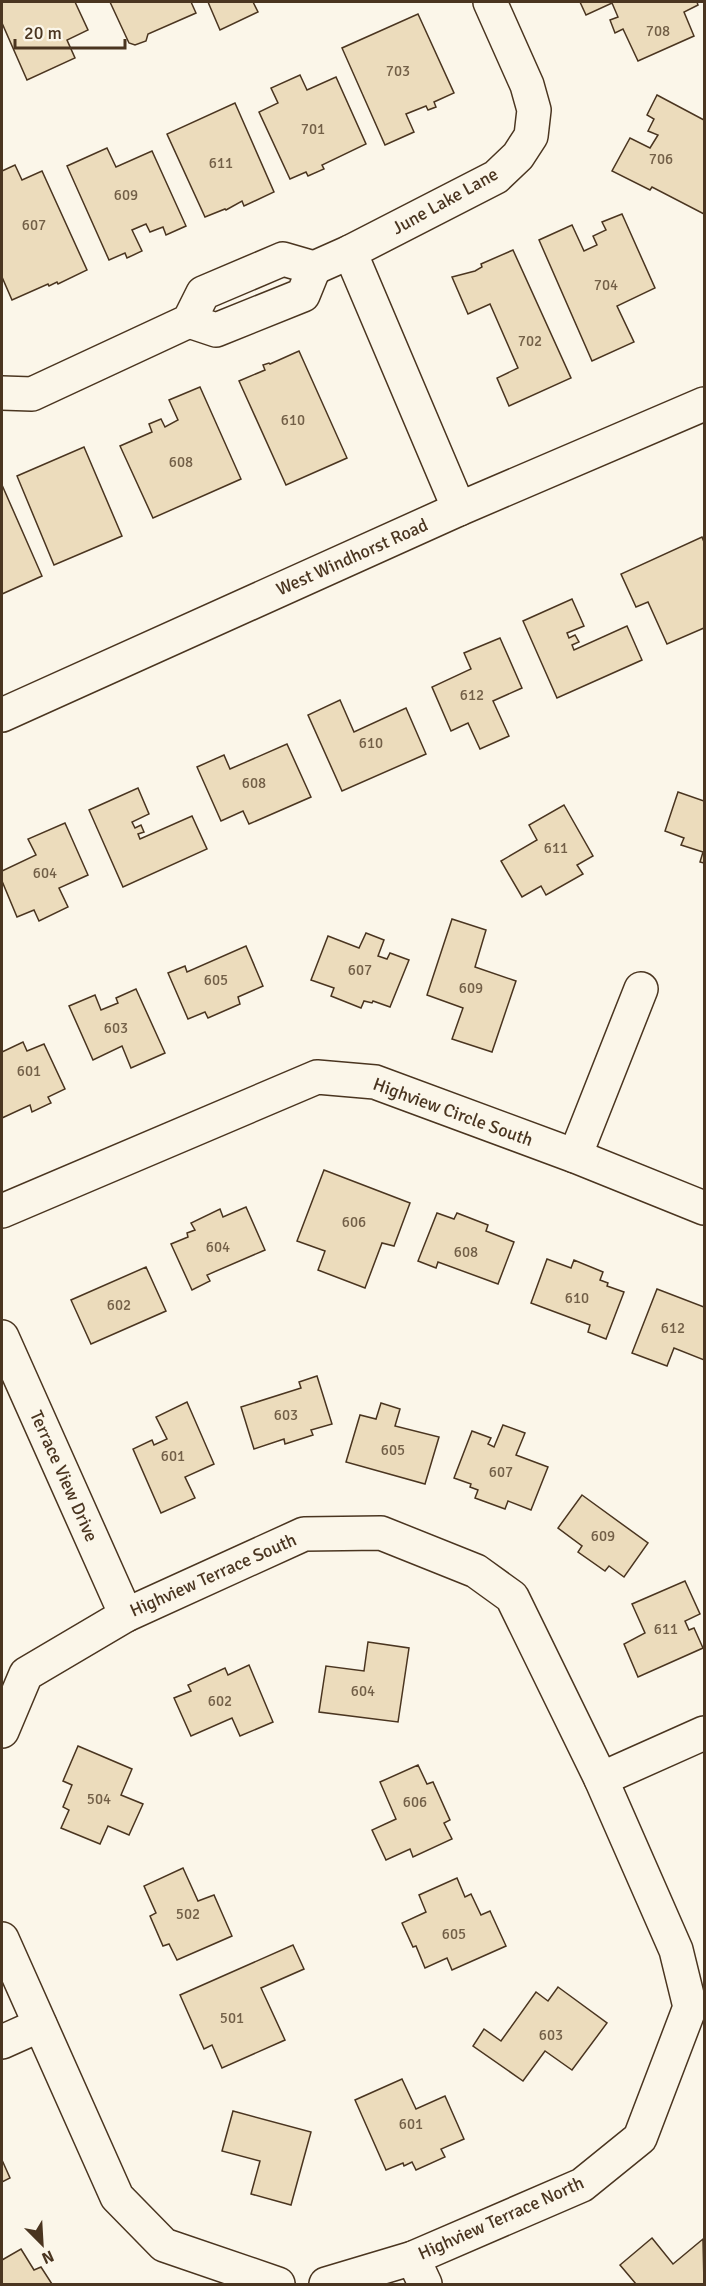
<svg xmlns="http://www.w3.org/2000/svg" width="706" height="2286" font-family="Signika,sans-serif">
  <rect width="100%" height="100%" fill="#fbf6e9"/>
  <g fill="#ecdcbc" stroke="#4a3520" stroke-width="1.5">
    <polygon points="2,2 75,2 88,30 67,40 75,58 27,80 2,23"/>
    <polygon points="110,2 191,2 196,13 148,34 146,41 135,45 129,43"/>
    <polygon points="208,2 253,2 258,12 220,30"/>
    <polygon points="580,2 697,2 698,5 684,12 694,36 638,61 623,29 615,33 610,20 618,17 612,3 586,15"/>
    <polygon points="418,14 454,93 434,102 436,107 428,110 426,106 406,114 414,132 385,145 342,48"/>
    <polygon points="300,75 307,90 336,77 366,144 322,165 324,169 308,176 306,172 290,179 259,112 278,103 271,88"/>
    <polygon points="657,95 704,120 704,214 652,187 650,190 612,171 630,138 650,148 658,135 648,131 654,119 647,115"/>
    <polygon points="235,103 274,192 244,206 242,201 226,210 225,209 205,217 167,134"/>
    <polygon points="107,148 116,167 152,151 186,226 166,235 163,227 150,232 146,224 132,230 142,251 127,258 125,253 109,260 67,166"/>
    <polygon points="15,165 22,180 42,171 87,270 58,284 57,282 49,286 48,284 12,300 2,277 2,171"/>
    <polygon points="622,214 655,288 617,306 634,342 592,361 539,240 572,225 584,251 597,245 593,236 606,230 602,222"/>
    <polygon points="513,250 571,378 509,406 497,378 518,368 490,304 468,314 452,277 475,271 482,267 481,264"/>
    <polygon points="299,351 347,458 286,485 239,381 265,370 263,365 269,363 270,364"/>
    <polygon points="200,387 241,479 153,518 120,446 152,432 149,424 161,419 165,427 178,420 169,400"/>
    <polygon points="84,447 122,536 54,565 17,476"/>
    <polygon points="2,485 42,576 2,594"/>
    <polygon points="702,537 704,542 704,628 667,644 648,602 636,607 621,574"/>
    <polygon points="572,599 584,626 567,633 569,638 575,635 579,642 572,645 574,650 627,626 642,660 557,698 523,621"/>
    <polygon points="500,638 522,688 493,701 509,736 480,749 468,723 451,731 432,687 471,669 464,653"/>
    <polygon points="340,700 354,732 406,708 426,754 342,791 308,715"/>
    <polygon points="287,744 311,797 249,824 243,811 221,821 197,767 224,755 230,769"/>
    <polygon points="138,788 149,814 132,822 135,828 141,825 144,832 138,834 140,839 192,816 207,849 123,887 89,810"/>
    <polygon points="678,792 704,801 704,863 700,862 703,852 681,845 684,838 665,831"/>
    <polygon points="564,805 593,856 577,865 583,874 546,895 541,886 522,897 501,861 537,840 529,825"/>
    <polygon points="65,823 88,875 59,888 68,907 39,921 34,910 17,917 2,881 2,871 36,855 28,839"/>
    <polygon points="452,919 486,930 475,967 516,981 492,1052 452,1039 463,1008 427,995"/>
    <polygon points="366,933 384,940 378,956 387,959 390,953 409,960 390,1007 373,1001 372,1003 364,1001 361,1008 331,996 334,988 311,980 328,936 359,948"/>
    <polygon points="246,946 263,986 238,997 240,1004 208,1018 205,1012 188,1019 168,973 185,966 187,972"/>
    <polygon points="136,989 165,1053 131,1068 122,1046 93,1060 69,1006 95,995 101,1010 118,1003 116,998"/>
    <polygon points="23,1042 27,1051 44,1044 65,1089 48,1097 51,1103 32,1112 30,1105 2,1118 2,1052"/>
    <polygon points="324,1170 410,1203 394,1246 382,1243 365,1288 318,1270 325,1251 297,1241"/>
    <polygon points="246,1207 265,1250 207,1275 210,1281 192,1290 171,1244 188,1237 187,1233 195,1230 191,1223 220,1209 223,1217"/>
    <polygon points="437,1213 454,1219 457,1213 488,1225 486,1231 514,1242 498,1284 438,1262 436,1268 418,1261"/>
    <polygon points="547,1259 571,1268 574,1260 603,1272 600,1280 608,1283 607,1286 624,1292 606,1339 588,1332 590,1325 531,1303"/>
    <polygon points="146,1267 166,1311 91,1344 71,1300"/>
    <polygon points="657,1289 704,1307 704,1360 674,1348 667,1366 632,1353"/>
    <polygon points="317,1376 332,1424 311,1430 313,1435 285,1444 284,1439 254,1449 241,1407 301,1388 299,1382"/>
    <polygon points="187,1402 214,1464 185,1477 195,1498 161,1513 133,1449 152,1440 154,1445 167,1439 156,1417"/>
    <polygon points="381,1403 400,1409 395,1426 439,1437 425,1484 346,1462 360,1415 376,1419"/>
    <polygon points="503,1425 525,1433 516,1455 548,1467 531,1510 508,1501 505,1509 475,1498 478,1490 470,1487 471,1484 454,1478 472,1431 491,1438 488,1444 494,1447"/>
    <polygon points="582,1495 648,1543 624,1577 609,1566 605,1571 578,1552 582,1546 558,1528"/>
    <polygon points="685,1581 700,1614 685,1621 689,1630 694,1628 703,1648 638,1677 624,1644 645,1633 632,1604"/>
    <polygon points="368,1642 409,1648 398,1722 319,1712 326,1666 364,1671"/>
    <polygon points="249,1665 273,1722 240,1736 232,1718 191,1736 174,1698 191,1691 188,1685 225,1668 228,1675"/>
    <polygon points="78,1746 132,1769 121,1795 143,1804 129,1835 108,1826 100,1844 61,1828 69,1810 63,1807 72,1785 63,1781"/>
    <polygon points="418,1765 427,1784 433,1782 450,1820 444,1823 452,1839 413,1857 410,1849 386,1860 372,1830 396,1819 380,1782"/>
    <polygon points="183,1868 198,1901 214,1895 232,1936 177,1960 169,1944 163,1946 150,1916 156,1913 144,1886"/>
    <polygon points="457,1878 465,1897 471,1894 481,1915 490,1911 506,1946 452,1970 447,1958 425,1968 416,1946 413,1947 402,1923 426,1912 419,1895"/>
    <polygon points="293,1945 304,1969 261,1988 285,2040 222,2068 212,2045 204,2049 180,1995"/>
    <polygon points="558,1987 607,2023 572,2070 545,2051 523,2081 473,2046 484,2029 501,2041 536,1992 548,2001"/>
    <polygon points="402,2079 416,2109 445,2096 464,2139 441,2149 445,2157 416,2170 412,2162 404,2166 403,2163 386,2170 355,2100"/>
    <polygon points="233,2111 311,2132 291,2205 251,2194 260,2161 222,2151"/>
    <polygon points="2,2160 10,2178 2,2182"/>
    <polygon points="652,2238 673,2264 703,2239 704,2284 636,2284 620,2265"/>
    <polygon points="21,2249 34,2270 41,2267 52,2284 2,2284 2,2260"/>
  </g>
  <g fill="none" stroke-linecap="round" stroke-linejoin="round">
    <g stroke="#4a3520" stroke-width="36">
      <g id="minor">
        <polyline points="350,252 459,509"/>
        <polyline points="189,321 216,330 303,295 314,268"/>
        <polyline points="2,393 32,394 189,321 203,293 283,259 314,268 350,252 496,177 518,156 531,136 534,110 527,85 490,2"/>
        <polyline points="2,715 459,509 704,404"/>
        <polyline points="575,1156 641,989"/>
        <polyline points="2,1211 317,1077 375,1082 575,1156 704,1208"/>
        <polyline points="2,1337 126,1615"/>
        <polyline points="2,1731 26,1674 126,1615 304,1534 381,1533 476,1571 512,1597 601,1779 676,1950 690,2007 640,2138 582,2185 413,2258 326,2284"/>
        <polyline points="601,1779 704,1733"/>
        <polyline points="2,1939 117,2197 164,2245 278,2284"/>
        <polyline points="2,2042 40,2025"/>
        <polyline points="413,2258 425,2284"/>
      </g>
    </g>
    <use href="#minor" stroke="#fbf6e9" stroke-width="33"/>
  </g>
  <g text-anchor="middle" stroke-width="4.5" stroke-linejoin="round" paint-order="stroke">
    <g font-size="15" fill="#725f47">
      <text x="658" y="36">708</text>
      <text x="398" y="76">703</text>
      <text x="313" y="134">701</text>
      <text x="661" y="164">706</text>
      <text x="221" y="168">611</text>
      <text x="126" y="200">609</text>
      <text x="34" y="230">607</text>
      <text x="606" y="290">704</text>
      <text x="530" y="346">702</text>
      <text x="293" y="425">610</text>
      <text x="181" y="467">608</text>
      <text x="472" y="700">612</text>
      <text x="371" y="748">610</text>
      <text x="254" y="788">608</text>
      <text x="556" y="853">611</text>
      <text x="45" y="878">604</text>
      <text x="360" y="975">607</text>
      <text x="216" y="985">605</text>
      <text x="471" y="993">609</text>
      <text x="116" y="1033">603</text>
      <text x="29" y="1076">601</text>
      <text x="354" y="1227">606</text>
      <text x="218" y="1252">604</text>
      <text x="466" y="1257">608</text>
      <text x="577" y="1303">610</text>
      <text x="119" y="1310">602</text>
      <text x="673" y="1333">612</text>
      <text x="286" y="1420">603</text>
      <text x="393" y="1455">605</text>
      <text x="173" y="1461">601</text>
      <text x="501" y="1477">607</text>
      <text x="603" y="1541">609</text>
      <text x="666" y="1634">611</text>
      <text x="363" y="1696">604</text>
      <text x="220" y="1706">602</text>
      <text x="99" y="1804">504</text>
      <text x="415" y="1807">606</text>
      <text x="188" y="1919">502</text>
      <text x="454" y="1939">605</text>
      <text x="232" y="2023">501</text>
      <text x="551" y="2040">603</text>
      <text x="411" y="2129">601</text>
    </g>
    <g font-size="18" fill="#4a3520" stroke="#fbf6e9">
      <text transform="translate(445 201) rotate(-29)" y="6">June Lake Lane</text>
      <text transform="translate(352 557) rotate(-24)" y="6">West Windhorst Road</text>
      <text transform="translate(453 1112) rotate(20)" y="6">Highview Circle South</text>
      <text transform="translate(64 1476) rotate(66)" y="6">Terrace View Drive</text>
      <text transform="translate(213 1575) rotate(-24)" y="6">Highview Terrace South</text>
      <text transform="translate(501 2218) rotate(-24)" y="6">Highview Terrace North</text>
    </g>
  </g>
  <rect width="706" height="2286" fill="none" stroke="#4a3520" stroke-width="6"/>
  <g transform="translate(42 2244) rotate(156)" stroke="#fbf6e9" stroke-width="4.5" paint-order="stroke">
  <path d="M0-4.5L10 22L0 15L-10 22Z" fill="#4a3520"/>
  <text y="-9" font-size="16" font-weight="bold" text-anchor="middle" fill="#4a3520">N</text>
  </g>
  <path d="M15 39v9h110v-9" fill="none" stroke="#4a3520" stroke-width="3"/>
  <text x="24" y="39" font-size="18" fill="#4a3520" stroke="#fbf6e9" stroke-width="4.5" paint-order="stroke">20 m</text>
</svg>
